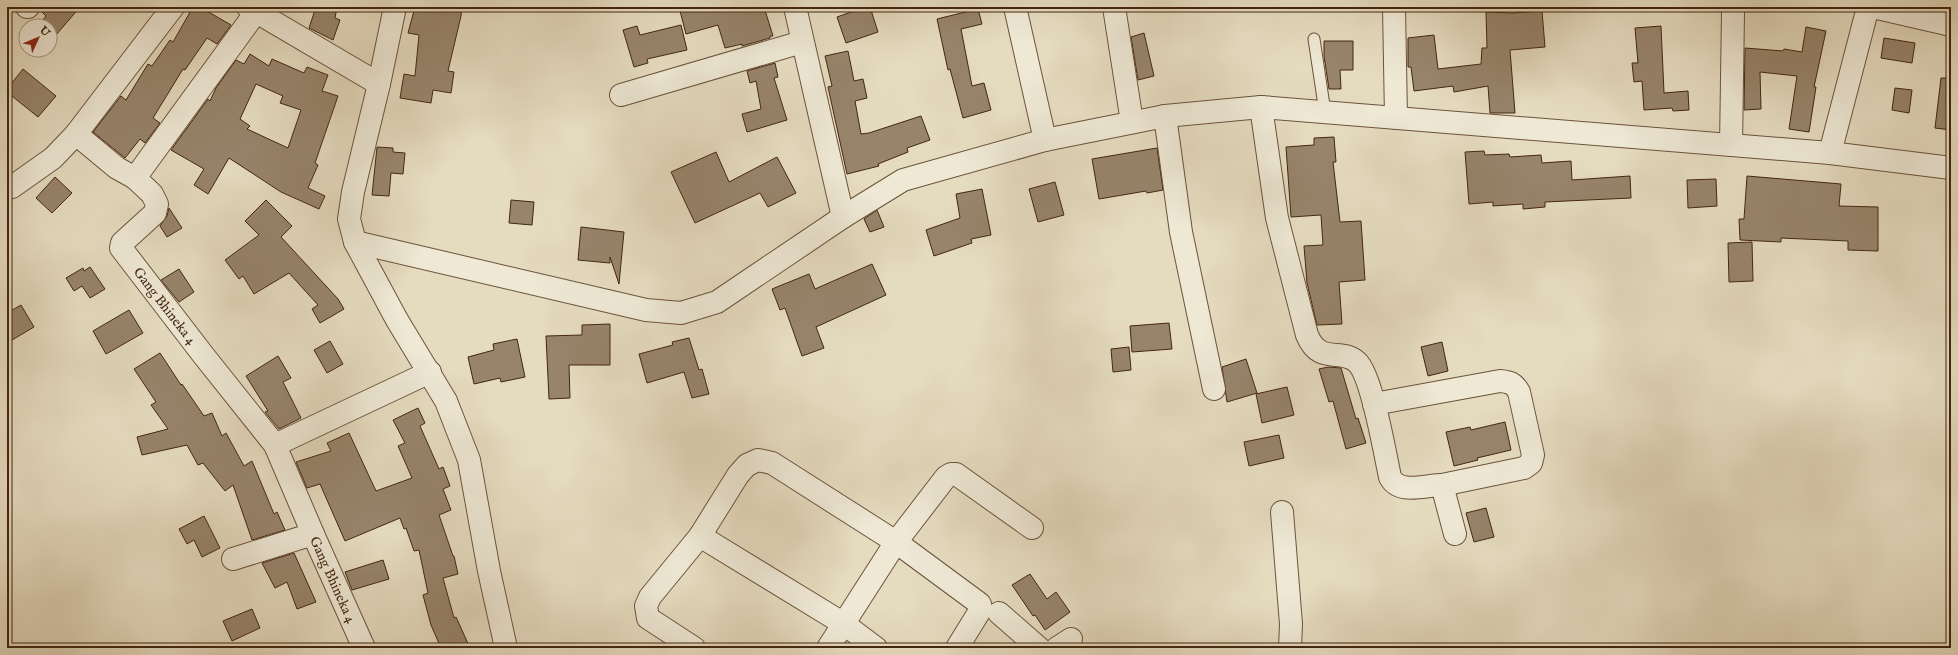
<svg xmlns="http://www.w3.org/2000/svg" width="1958" height="655" font-family="'IM FELL English',serif">
  <rect width="100%" height="100%" fill="#e5dbbf"/>
  <filter id="stains"><feTurbulence type="fractalNoise" baseFrequency=".005" numOctaves="4"/><feColorMatrix values="0 0 0 0 .2 0 0 0 0 .09 0 0 0 0 .02 0 0 0 .5 -.17"/></filter>
  <radialGradient id="worn" r=".72"><stop offset=".6" stop-color="#630" stop-opacity="0"/><stop offset="1" stop-color="#630" stop-opacity=".3"/></radialGradient>
  <g fill="#97846b" stroke="#43260f" fill-rule="evenodd">
    <polygon points="40,7 80,7 50,42 50,26 38,26 46,16 40,10"/>
    <polygon points="193,7 200,7 231,25 217,44 207,38 185,70 183,69 153,118 160,123 145,143 140,139 125,158 93,132 121,96 126,100 148,64 152,66 170,40 173,42"/>
    <polygon points="316,7 337,7 335,18 340,20 333,40 309,28"/>
    <polygon points="415,7 462,7 461,16 448,71 454,72 451,93 433,90 431,103 400,98 404,74 415,76 419,35 408,33"/>
    <polygon points="679,7 764,7 773,36 770,36 770,38 742,46 742,44 725,48 718,25 686,34"/>
    <polygon points="865,7 870,7 878,32 846,43 837,17"/>
    <polygon points="978,9 982,24 961,29 972,86 984,83 991,110 963,118 950,69 948,70 937,19"/>
    <polygon points="1542,11 1545,47 1510,50 1515,113 1490,113 1488,86 1454,92 1453,86 1414,91 1411,67 1408,67 1408,38 1434,35 1438,69 1481,64 1482,48 1487,48 1486,12 1513,13"/>
    <polygon points="681,25 687,50 647,59 648,63 634,67 623,30 637,26 640,35"/>
    <polygon points="1661,26 1664,93 1688,91 1689,110 1673,111 1672,108 1644,110 1642,81 1634,82 1632,63 1638,63 1635,28"/>
    <polygon points="1806,27 1826,31 1814,87 1816,87 1809,132 1789,129 1797,76 1760,72 1761,109 1744,110 1745,48 1783,51 1784,49 1802,52"/>
    <polygon points="1144,33 1154,76 1138,80 1131,37"/>
    <polygon points="1884,38 1915,43 1912,63 1881,58"/>
    <polygon points="1324,41 1353,41 1353,70 1340,70 1341,89 1329,89 1324,56"/>
    <polygon points="848,51 854,81 863,79 867,98 855,101 861,134 869,133 921,116 930,140 907,148 908,152 878,164 879,166 847,174 828,87 832,86 825,56"/>
    <path d="M250 54 269 66 272 59 304 73 307 67 328 75 322 91 338 96 315 163 318 165 308 188 325 196 319 209 281 192 229 158 208 194 194 185 204 169 171 150 208 99 210 101 216 88 236 60 244 64ZM256 84 283 96 280 103 301 110 288 148 247 129 250 126 240 119Z"/>
    <polygon points="775,63 778,77 774,78 787,120 747,132 742,114 761,109 756,81 750,83 747,71"/>
    <polygon points="23,69 56,96 38,117 7,92 7,89"/>
    <polygon points="1941,78 1951,78 1951,130 1935,128"/>
    <polygon points="1895,88 1912,90 1909,113 1892,110"/>
    <polygon points="1334,137 1336,162 1333,162 1340,222 1361,221 1365,280 1339,282 1342,324 1317,325 1307,283 1304,246 1323,245 1321,215 1291,217 1286,147 1314,145 1314,138"/>
    <polygon points="377,147 393,148 393,152 405,153 403,174 391,173 389,196 372,195"/>
    <polygon points="1157,148 1163,190 1147,193 1146,191 1099,199 1092,159"/>
    <polygon points="1484,151 1485,155 1509,154 1510,157 1541,155 1542,163 1571,161 1572,180 1630,176 1631,198 1545,202 1545,207 1523,209 1523,204 1493,206 1493,202 1469,204 1465,152"/>
    <polygon points="716,152 729,182 777,157 796,193 768,207 760,193 695,223 671,172"/>
    <polygon points="1747,176 1841,184 1839,206 1878,207 1878,251 1848,250 1848,241 1781,238 1781,242 1740,240 1739,219 1744,219"/>
    <polygon points="55,177 72,193 52,213 36,198"/>
    <polygon points="1716,179 1717,206 1688,208 1687,180"/>
    <polygon points="1055,182 1064,215 1038,222 1029,189"/>
    <polygon points="982,189 991,235 971,239 972,243 934,256 926,230 960,218 956,194"/>
    <polygon points="266,200 292,226 281,237 338,299 344,309 320,323 312,309 318,305 289,273 254,294 243,276 239,279 225,260 259,235 245,221"/>
    <polygon points="511,200 534,202 532,225 509,223"/>
    <polygon points="169,208 182,228 167,237 160,226 167,216"/>
    <polygon points="877,210 884,227 870,232 864,219"/>
    <polygon points="581,227 624,232 619,284 610,257 610,263 578,260"/>
    <polygon points="1752,242 1753,281 1729,282 1728,243"/>
    <polygon points="872,264 886,295 816,327 824,348 802,356 785,308 780,310 772,289 809,274 815,289"/>
    <polygon points="90,267 105,289 90,298 82,286 74,291 66,278 83,268 84,271"/>
    <polygon points="179,269 194,292 179,302 161,280"/>
    <polygon points="21,305 34,327 7,343 7,313"/>
    <polygon points="129,310 143,333 106,354 93,331"/>
    <polygon points="1169,323 1172,349 1132,352 1130,326"/>
    <polygon points="610,324 610,365 569,365 570,398 549,399 546,336 582,335 582,325"/>
    <polygon points="689,338 699,370 702,369 709,394 692,398 684,372 647,383 639,354 673,345 672,342"/>
    <polygon points="517,339 525,377 501,382 500,378 474,384 468,357 494,350 493,344"/>
    <polygon points="330,341 343,364 327,373 314,350"/>
    <polygon points="1442,342 1448,371 1428,376 1421,347"/>
    <polygon points="1129,347 1131,370 1113,372 1111,349"/>
    <polygon points="160,353 181,385 182,384 204,416 212,413 222,436 226,433 244,466 252,461 274,514 277,512 285,530 252,540 233,485 225,491 203,463 198,465 187,445 142,455 137,437 168,429 151,405 156,402 134,369"/>
    <polygon points="278,356 291,378 283,382 301,418 279,429 265,412 268,411 246,376"/>
    <polygon points="1246,359 1257,393 1227,402 1222,367"/>
    <polygon points="1328,367 1341,368 1356,419 1358,418 1366,443 1346,449 1333,401 1329,402 1319,369"/>
    <polygon points="1287,387 1294,415 1262,423 1256,394"/>
    <polygon points="418,408 425,423 420,426 439,469 443,467 450,486 443,489 451,510 439,515 453,556 454,556 458,574 443,578 454,618 456,617 470,648 441,648 431,625 423,595 428,593 419,550 414,551 406,528 404,529 400,518 345,541 320,484 307,488 296,462 331,451 327,443 349,433 376,491 412,478 398,446 405,443 393,420"/>
    <polygon points="1505,422 1511,450 1477,458 1478,460 1454,466 1446,432 1470,427 1471,430"/>
    <polygon points="1279,435 1284,458 1249,466 1244,442"/>
    <polygon points="1486,508 1494,537 1474,542 1466,513"/>
    <polygon points="204,516 220,548 202,557 194,540 187,544 179,529"/>
    <polygon points="294,553 316,602 297,609 287,582 275,588 262,563"/>
    <polygon points="383,560 389,579 352,590 345,572"/>
    <polygon points="1030,574 1047,599 1056,592 1070,612 1045,630 1035,615 1033,616 1012,585"/>
    <polygon points="252,609 260,628 232,641 223,621"/>
  </g>
  <g fill="none" stroke-linecap="round" stroke-linejoin="round">
    <g stroke="#6c533b" stroke-width="13">
      <polyline id="service" points="1314,39 1325,112"/>
    </g>
    <g stroke="#6c533b" stroke-width="24">
      <g id="minor">
        <polyline points="27,7 28,7"/>
        <polyline points="248,7 379,84"/>
        <polyline points="795,7 843,217"/>
        <polyline points="1015,7 1045,140"/>
        <polyline points="1114,7 1132,122"/>
        <polyline points="1394,7 1396,118"/>
        <polyline points="1873,7 1951,25"/>
        <polyline points="621,95 802,42"/>
        <path d="M1261 107 1277 218 1307 335C1320 366 1341 347 1357 362 1372 376 1385 454 1390 477 1399 495 1425 485 1442 485L1455 534"/>
        <polyline points="1165,116 1181,232 1214,389"/>
        <path id="s1" d="M76 134 117 168 135 178 152 194 157 204 155 213 122 243 121 248 204 356 275 445 313 534 364 648"/>
        <polyline points="1731,145 1733,13"/>
        <polyline points="1830,153 1868,7"/>
        <polyline points="135,178 256,12"/>
        <polyline points="7,188 12,187 53,158 76,134 173,7"/>
        <polyline points="355,242 646,310 681,313 717,302 843,217 903,180 1045,140 1165,116 1261,107 1830,153 1951,168"/>
        <path d="M1374 404 1500 381C1510 382 1514 383 1519 392L1533 455 1531 463 1524 468 1442 485"/>
        <polyline points="275,445 430,372"/>
        <polyline points="1282,512 1291,624 1290,648"/>
        <polyline points="700,536 844,624 876,648"/>
        <polyline points="233,559 313,534"/>
        <polyline points="999,613 1039,648"/>
        <polyline points="694,648 648,618 646,606 650,597 700,536 738,475 747,465 758,460 772,463 896,542 980,604 981,609 957,648"/>
        <polyline points="828,648 896,542 946,477 951,474 956,474 1032,528"/>
        <polyline points="1057,648 1071,639"/>
      </g>
    </g>
    <g stroke="#6c533b" stroke-width="24">
      <polyline id="tertiary" points="395,7 379,84 353,192 349,219 355,242 397,320 446,401 469,460 489,571 506,648"/>
    </g>
    <use href="#service" stroke="#eee8d5" stroke-width="11"/>
    <use href="#minor" stroke="#eee8d5" stroke-width="22"/>
    <use href="#tertiary" stroke="#eee8d5" stroke-width="22"/>
  </g>
  <g text-anchor="middle" stroke-width="3" stroke-linejoin="round" paint-order="stroke">
    <g font-size="14" fill="#43260f" stroke="#eee8d5">
      <text dy="5" stroke="none"><textPath href="#s1" startOffset="240">Gang Bhineka 4</textPath></text>
      <text dy="5" stroke="none"><textPath href="#s1" startOffset="564">Gang Bhineka 4</textPath></text>
    </g>
  </g>
  <rect width="1958" height="655" fill="none" stroke="#e5dbbf" stroke-width="24"/>
  <rect x="8" y="8" width="1942" height="639" fill="none" stroke="#43260f" stroke-width="2"/>
  <rect x="12" y="12" width="1934" height="631" fill="none" stroke="#43260f"/>
  <g transform="translate(38 38) rotate(46)"><circle r="19" fill="#eee8d5" stroke="#aa9a86"/>
  <path d="M0-3L7 15L0 10L-7 15Z" fill="#8f2418"/>
  <text y="-6" font-size="11" font-weight="bold" text-anchor="middle" fill="#43260f">U</text>
  </g>
  <rect width="100%" height="100%" filter="url(#stains)"/>
  <rect width="100%" height="100%" fill="url(#worn)"/>
</svg>
